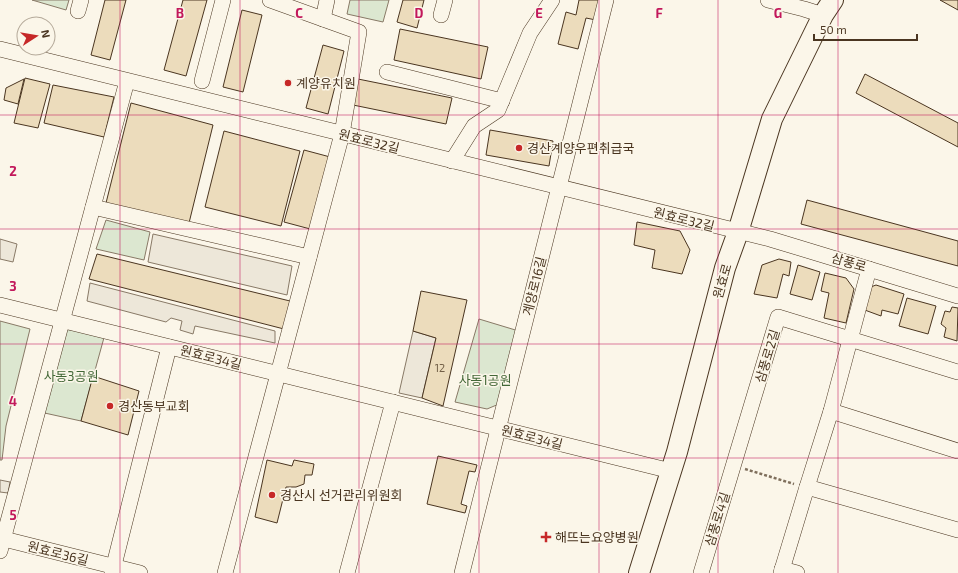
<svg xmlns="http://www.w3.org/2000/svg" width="958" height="573" font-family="'Exo 2','Noto Sans KR',sans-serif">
  <rect width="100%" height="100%" fill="#fbf6e9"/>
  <g fill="#dce7d0" stroke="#887966">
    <polygon points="32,0 69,0 66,10"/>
    <polygon points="350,0 389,0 383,22 347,14"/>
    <polygon points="106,220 150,232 144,260 96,249"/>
    <polygon points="479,319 522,332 499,404 487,409 455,402"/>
    <polygon points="0,321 30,329 6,426 2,460 0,460"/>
    <polygon points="63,329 105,334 81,421 40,412"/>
  </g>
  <g fill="#ede7d9" stroke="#887966">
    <polygon points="153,234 292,266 287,295 148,262"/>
    <polygon points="0,239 17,244 13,262 0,259"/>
    <polygon points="90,283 275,331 275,343 195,326 193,334 180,330 182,321 171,318 166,322 87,301"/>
    <polygon points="413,331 436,338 422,398 399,393"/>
    <polygon points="0,480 10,482 8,493 0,492"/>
  </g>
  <g fill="#ecdcbc" stroke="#4a3520">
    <polygon points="105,0 126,0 110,60 91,55"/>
    <polygon points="183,0 207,0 186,76 164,70"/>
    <polygon points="403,0 424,0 417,28 397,22"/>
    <polygon points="579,0 601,0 596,20 586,18 578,49 558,44 566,12 576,15"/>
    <polygon points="940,0 958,0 958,10"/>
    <polygon points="242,10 262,15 243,92 223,87"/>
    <polygon points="23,28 24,28 24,44 21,39"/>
    <polygon points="400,29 488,47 481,79 394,60"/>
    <polygon points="323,45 344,51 328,114 306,108"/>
    <polygon points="865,74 958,123 958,147 856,93"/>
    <polygon points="25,78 50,84 38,128 14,123"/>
    <polygon points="24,79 18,104 4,100 6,88"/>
    <polygon points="358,79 452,98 446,124 353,105"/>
    <polygon points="53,85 114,97 104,137 44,123"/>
    <polygon points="131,103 213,125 189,223 106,203"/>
    <polygon points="490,130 553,141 549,166 486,155"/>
    <polygon points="224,131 300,151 281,226 205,207"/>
    <polygon points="304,150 334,158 314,230 284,222"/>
    <polygon points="807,200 958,241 958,266 801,224"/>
    <polygon points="637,222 680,231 690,250 682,274 652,268 655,250 634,245"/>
    <polygon points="97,254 290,301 284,329 89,279"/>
    <polygon points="779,259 791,262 789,276 783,274 777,298 754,294 762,265"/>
    <polygon points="798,265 820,272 812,300 790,294"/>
    <polygon points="825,273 846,278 854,289 846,323 824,318 829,293 821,291"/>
    <polygon points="876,285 904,294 898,314 882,310 881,316 862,309 868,288"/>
    <polygon points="421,291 467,300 443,406 422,398 436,338 413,331"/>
    <polygon points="907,298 936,306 928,334 899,326"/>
    <polygon points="952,307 958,308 957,341 944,337 946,328 941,324 945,311 950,312"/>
    <polygon points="93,376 139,391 128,435 81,421"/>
    <polygon points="438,456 477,465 475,472 469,471 461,504 467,506 465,513 427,504"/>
    <polygon points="267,460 292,466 294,460 314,464 312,475 305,475 304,484 296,487 286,487 277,523 255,517"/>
  </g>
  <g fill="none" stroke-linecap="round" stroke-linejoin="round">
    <g stroke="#4a3520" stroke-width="16">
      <g id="minor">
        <polyline points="768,0 804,9 823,15"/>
        <polyline points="78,11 81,0"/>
        <polyline points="441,15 445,0"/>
        <polyline points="323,19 327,0"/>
        <polyline points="0,49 770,239 958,296"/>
        <polyline points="387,72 502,101"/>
        <polyline points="202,81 223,0"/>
        <polyline points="452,161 474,126 498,110 530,33 552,0"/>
        <polyline points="93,207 309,257"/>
        <polyline points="0,305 671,471"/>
        <polyline points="831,411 958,451"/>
        <polyline points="807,487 958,530"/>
        <polyline points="0,538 140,573"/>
        <polyline points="0,551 127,81"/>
        <polyline points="782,569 797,573"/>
        <polyline points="112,573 169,347"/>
        <polyline points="225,573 342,134 359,32 270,0"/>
        <polyline points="347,573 393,402"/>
        <polyline points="462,573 606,0"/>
        <polyline points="701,573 778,317 958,372"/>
        <polyline points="781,573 807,487 831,411 869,269"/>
      </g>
    </g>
    <g stroke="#4a3520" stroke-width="22">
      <polyline id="major" points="639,573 677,452 725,268 738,232 772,119 823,15 833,0"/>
    </g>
    <polyline stroke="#7f6f5c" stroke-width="2.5" stroke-dasharray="3 2" stroke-linecap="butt" points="745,469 794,484"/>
    <use href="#minor" stroke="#fbf6e9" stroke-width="15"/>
    <use href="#major" stroke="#fbf6e9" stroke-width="20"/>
  </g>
  <path fill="none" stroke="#c2185b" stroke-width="1" stroke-opacity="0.55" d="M120 0V573M240 0V573M359 0V573M479 0V573M599 0V573M718 0V573M838 0V573M0 115H958M0 229H958M0 344H958M0 458H958"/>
  <g fill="#c62828" stroke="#fbf6e9" stroke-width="1.5">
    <circle cx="288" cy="83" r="4"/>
    <circle cx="519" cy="148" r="4"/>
    <circle cx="110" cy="406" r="4"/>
    <circle cx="272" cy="495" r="4"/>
    <path d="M544 531h4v4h4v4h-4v4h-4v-4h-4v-4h4z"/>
  </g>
  <g text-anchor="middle" stroke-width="3" stroke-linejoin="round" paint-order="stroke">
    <g font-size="11" fill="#725f47">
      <text x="440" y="372">12</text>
    </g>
    <g font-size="13" fill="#4a3520" stroke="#fbf6e9" text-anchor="start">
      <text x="296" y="88">계양유치원</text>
      <text x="527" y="153">경산계양우편취급국</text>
      <text x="118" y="411">경산동부교회</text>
      <text x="280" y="500">경산시 선거관리위원회</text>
      <text x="555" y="542">해뜨는요양병원</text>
    </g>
    <g font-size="13" fill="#4a3520" stroke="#fbf6e9">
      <text transform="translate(369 141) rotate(14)" y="5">원효로32길</text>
      <text transform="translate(684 219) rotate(14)" y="5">원효로32길</text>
      <text transform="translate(849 262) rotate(16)" y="5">삼풍로</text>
      <text transform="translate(722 281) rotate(-74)" y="5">원효로</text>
      <text transform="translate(534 286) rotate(-76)" y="5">계양로16길</text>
      <text transform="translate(767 356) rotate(-73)" y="5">삼풍로2길</text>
      <text transform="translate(211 357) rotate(14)" y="5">원효로34길</text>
      <text transform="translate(532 437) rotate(14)" y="5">원효로34길</text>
      <text transform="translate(717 519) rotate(-73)" y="5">삼풍로4길</text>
      <text transform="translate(58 553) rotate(14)" y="5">원효로36길</text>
    </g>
    <g font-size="13" fill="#436837" stroke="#fbf6e9">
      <text x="71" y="381">사동3공원</text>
      <text x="485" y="385">사동1공원</text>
    </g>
  </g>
  <g font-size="13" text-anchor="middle" font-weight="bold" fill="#c2185b" stroke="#fbf6e9" stroke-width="3" stroke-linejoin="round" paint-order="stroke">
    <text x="180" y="18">B</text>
    <text x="299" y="18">C</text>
    <text x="419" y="18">D</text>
    <text x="539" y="18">E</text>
    <text x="659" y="18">F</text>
    <text x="778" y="18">G</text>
    <text x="13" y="176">2</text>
    <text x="13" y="291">3</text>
    <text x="13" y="406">4</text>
    <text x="13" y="520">5</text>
  </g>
  <g transform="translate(36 36) rotate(78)"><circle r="19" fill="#fbf6e9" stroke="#b4a999"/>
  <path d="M0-3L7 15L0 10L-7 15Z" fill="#c62828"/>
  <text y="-6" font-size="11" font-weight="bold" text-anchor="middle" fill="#4a3520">N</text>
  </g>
  <path d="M814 34v6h103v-6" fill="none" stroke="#4a3520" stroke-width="2"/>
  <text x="820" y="34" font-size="12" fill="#4a3520" stroke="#fbf6e9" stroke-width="3" paint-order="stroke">50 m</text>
</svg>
